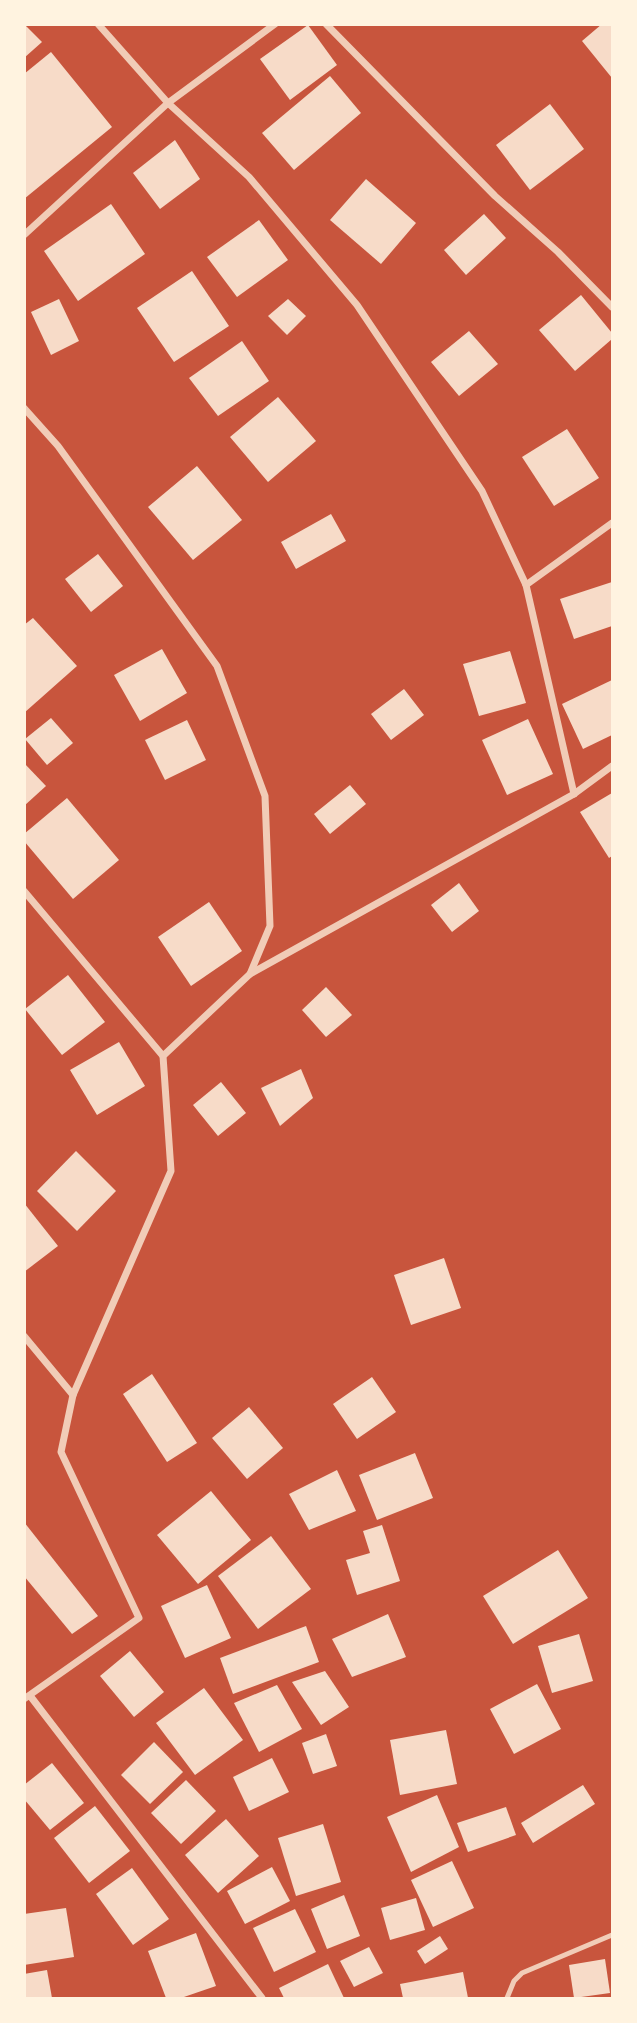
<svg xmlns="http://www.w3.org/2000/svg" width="637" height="2023" font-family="'Roboto Serif',serif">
  <rect width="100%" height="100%" fill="#c8553d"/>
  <g fill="#f7dbc8">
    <polygon points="24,24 42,42 24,58"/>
    <polygon points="602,24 612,24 612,78 582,41"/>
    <polygon points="308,25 337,65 290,100 260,59"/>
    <polygon points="51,52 112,127 24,199 24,74"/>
    <polygon points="330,76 361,113 294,170 262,133"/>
    <polygon points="550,104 584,149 530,190 496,145"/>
    <polygon points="175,140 200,179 160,209 133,173"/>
    <polygon points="366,179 416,223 381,264 330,220"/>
    <polygon points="111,204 145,254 78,301 44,251"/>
    <polygon points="484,214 506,238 466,275 444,250"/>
    <polygon points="259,220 288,260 237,297 207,257"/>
    <polygon points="192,271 229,326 174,362 137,308"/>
    <polygon points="581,295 612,333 612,339 575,371 539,330"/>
    <polygon points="59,299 79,341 51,355 31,312"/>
    <polygon points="288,299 306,316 287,335 268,316"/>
    <polygon points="469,331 498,364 459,396 431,362"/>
    <polygon points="242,341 269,381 218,416 189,378"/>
    <polygon points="278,397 316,441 268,482 230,437"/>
    <polygon points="567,429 599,478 554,506 522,457"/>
    <polygon points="197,466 242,520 193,560 148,507"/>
    <polygon points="331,514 346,541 296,569 281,542"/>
    <polygon points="98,554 123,586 91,612 65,579"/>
    <polygon points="612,582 612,626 574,639 560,599"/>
    <polygon points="33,618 77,666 24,713 24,625"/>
    <polygon points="162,649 187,693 140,721 114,675"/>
    <polygon points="510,651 526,703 479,716 463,664"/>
    <polygon points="612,680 612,735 583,749 562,704"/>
    <polygon points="404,689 424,715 391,740 371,714"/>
    <polygon points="51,718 73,743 47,765 25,739"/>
    <polygon points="528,719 553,774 507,795 482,740"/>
    <polygon points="187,720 206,760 165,780 145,740"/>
    <polygon points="24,763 46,786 24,806"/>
    <polygon points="350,785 366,804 330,834 314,814"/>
    <polygon points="612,793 612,856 609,858 580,812"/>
    <polygon points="67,798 119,860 73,899 24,841 24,834"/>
    <polygon points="459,883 479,911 452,932 431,905"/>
    <polygon points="209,902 242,951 191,986 158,937"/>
    <polygon points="68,975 105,1022 62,1055 25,1009"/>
    <polygon points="326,987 352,1015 326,1037 302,1010"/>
    <polygon points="119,1042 145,1086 97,1115 70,1070"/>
    <polygon points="301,1069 313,1098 280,1126 261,1088"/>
    <polygon points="221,1082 246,1113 218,1136 193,1105"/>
    <polygon points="76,1151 116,1191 77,1231 37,1191"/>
    <polygon points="24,1203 58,1246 24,1272"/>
    <polygon points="444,1258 461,1308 411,1325 394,1275"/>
    <polygon points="152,1374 197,1443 167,1462 123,1394"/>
    <polygon points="372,1377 396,1412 357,1439 333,1404"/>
    <polygon points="249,1407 283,1448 247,1479 212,1438"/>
    <polygon points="415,1453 433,1498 377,1520 359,1475"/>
    <polygon points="337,1470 356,1511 309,1530 289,1494"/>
    <polygon points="211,1491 251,1540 198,1584 157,1535"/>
    <polygon points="24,1522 98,1616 72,1634 24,1576"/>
    <polygon points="382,1525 400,1581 357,1595 346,1560 370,1553 363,1531"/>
    <polygon points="271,1536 311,1589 258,1629 218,1576"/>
    <polygon points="558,1550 588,1598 513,1644 483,1596"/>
    <polygon points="207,1585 231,1638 185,1658 161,1606"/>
    <polygon points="388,1614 406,1657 352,1677 332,1639"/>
    <polygon points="306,1626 319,1662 233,1694 220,1658"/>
    <polygon points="579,1634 593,1681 552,1693 538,1646"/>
    <polygon points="130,1651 164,1692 134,1717 100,1676"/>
    <polygon points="325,1671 349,1707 321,1725 292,1682"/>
    <polygon points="537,1684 561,1729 514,1754 490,1709"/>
    <polygon points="277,1685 302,1729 259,1752 234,1703"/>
    <polygon points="204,1688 243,1740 195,1775 156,1723"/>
    <polygon points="446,1730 457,1784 400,1795 390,1740"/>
    <polygon points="326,1734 337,1766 313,1774 302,1743"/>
    <polygon points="154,1742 183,1772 150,1804 121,1775"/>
    <polygon points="272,1758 289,1792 249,1811 233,1777"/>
    <polygon points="52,1763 84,1803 50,1830 24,1799 24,1785"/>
    <polygon points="186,1780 216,1811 181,1844 151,1813"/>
    <polygon points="583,1785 595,1804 533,1843 521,1823"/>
    <polygon points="437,1795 459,1847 411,1872 387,1817"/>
    <polygon points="95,1806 130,1851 89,1883 54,1838"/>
    <polygon points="506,1807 516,1835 468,1852 457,1823"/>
    <polygon points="226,1819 259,1856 218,1893 185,1855"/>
    <polygon points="323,1824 341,1882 296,1896 278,1838"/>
    <polygon points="452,1861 474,1908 433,1927 411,1880"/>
    <polygon points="272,1867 290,1901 245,1924 227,1891"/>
    <polygon points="132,1868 169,1919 133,1945 96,1894"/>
    <polygon points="344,1895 360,1936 327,1949 311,1909"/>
    <polygon points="416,1898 425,1930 390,1940 381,1908"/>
    <polygon points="66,1908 74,1957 24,1965 24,1914"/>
    <polygon points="295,1909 316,1952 274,1972 253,1928"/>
    <polygon points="196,1933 216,1986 181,1998 166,1998 148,1951"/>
    <polygon points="440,1936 448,1949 425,1964 417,1951"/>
    <polygon points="369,1947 383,1973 354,1987 340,1961"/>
    <polygon points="605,1959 610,1993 574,1998 569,1965"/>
    <polygon points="328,1964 344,1998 284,1998 279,1988"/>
    <polygon points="47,1970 52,1998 24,1998 24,1974"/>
    <polygon points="463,1972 468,1998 403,1998 400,1984"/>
  </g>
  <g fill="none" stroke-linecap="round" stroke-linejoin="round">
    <polyline stroke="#f1ccb7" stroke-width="5" points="507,1998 514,1981 522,1973 612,1935"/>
    <g stroke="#f1ccb7" stroke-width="7">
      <polyline points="98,24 168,103 249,177 357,305 482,491 526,585 574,794"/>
      <polyline points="326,24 495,196 558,252 612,307"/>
      <polyline points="24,235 168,103 275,24"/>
      <polyline points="24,408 58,446 217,666 265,796 270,926 250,974"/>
      <polyline points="526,585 612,523"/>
      <polyline points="24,891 163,1056"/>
      <polyline points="24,1336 73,1395"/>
      <polyline points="31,1697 262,1998"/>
      <polyline points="24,1699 139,1618 61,1452 73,1395 171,1171 163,1056 250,974 574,794 612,766"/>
    </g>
  </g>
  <rect width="637" height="2023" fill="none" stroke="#fff3e0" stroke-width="52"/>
</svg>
